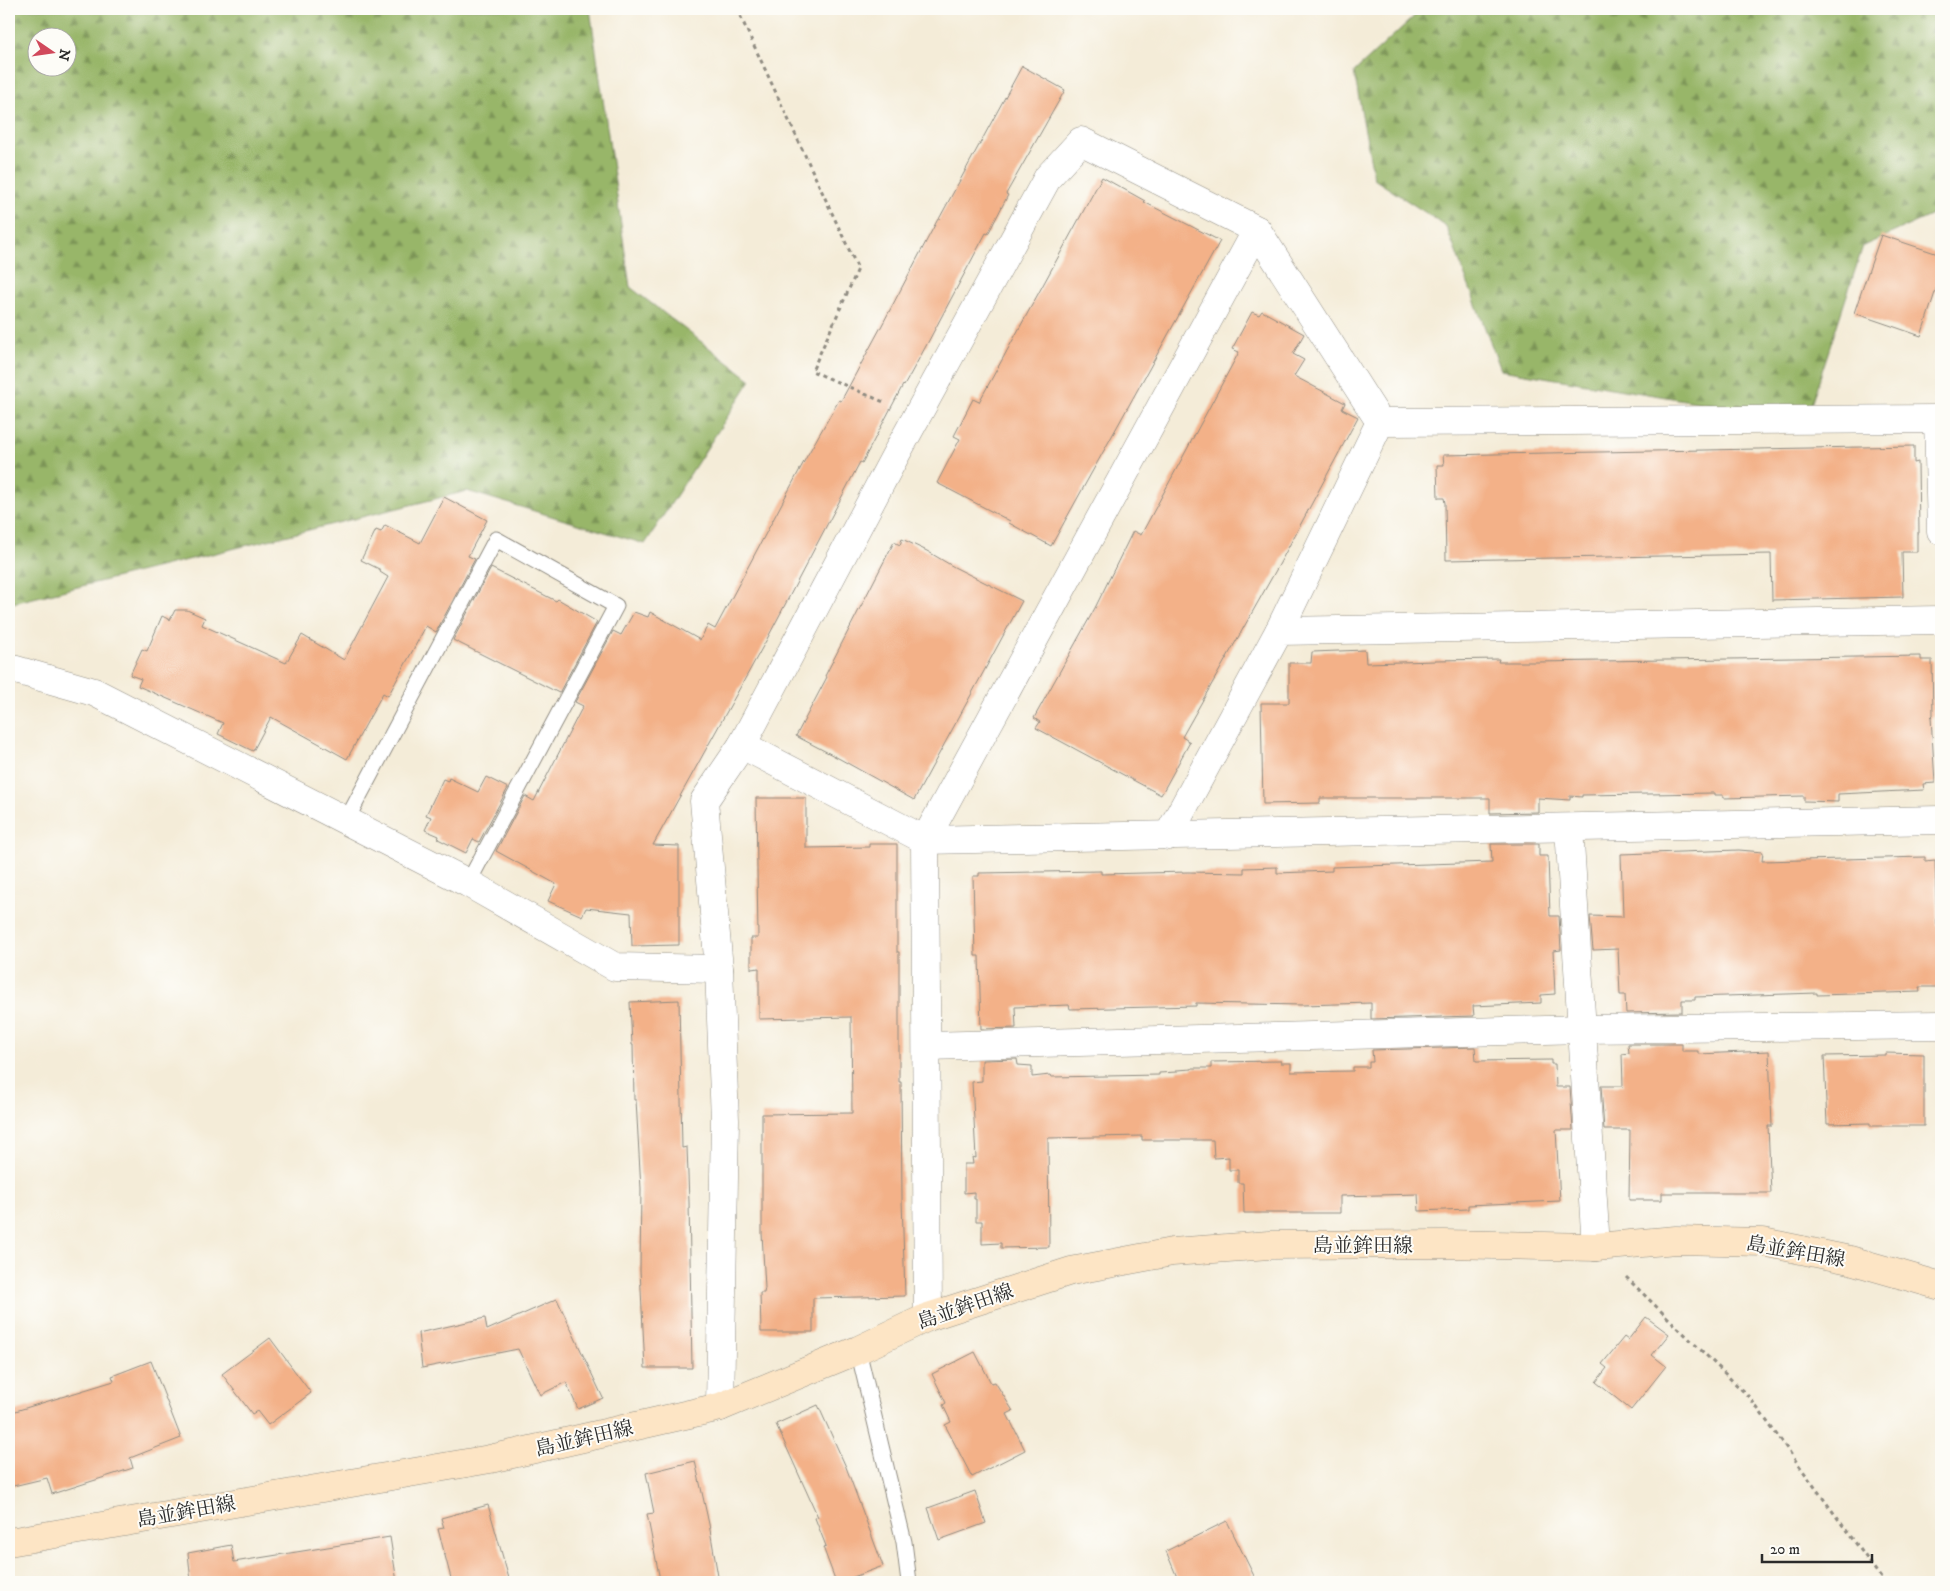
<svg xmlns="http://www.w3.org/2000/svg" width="1950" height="1591" font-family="'IM FELL DW Pica','Noto Serif JP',serif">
  <defs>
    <pattern id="forest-firs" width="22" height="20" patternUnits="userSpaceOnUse" patternTransform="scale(1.25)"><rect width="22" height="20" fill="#98b669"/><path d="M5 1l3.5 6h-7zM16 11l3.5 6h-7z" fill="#7c9457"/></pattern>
  </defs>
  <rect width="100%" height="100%" fill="#fdfcf7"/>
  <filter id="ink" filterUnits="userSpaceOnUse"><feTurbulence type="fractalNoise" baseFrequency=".02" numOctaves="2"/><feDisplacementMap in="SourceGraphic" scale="10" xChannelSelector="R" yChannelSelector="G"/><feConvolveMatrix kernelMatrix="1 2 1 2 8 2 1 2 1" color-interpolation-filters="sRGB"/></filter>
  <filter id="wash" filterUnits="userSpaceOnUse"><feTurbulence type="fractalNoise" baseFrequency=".0096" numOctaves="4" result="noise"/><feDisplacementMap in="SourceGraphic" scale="20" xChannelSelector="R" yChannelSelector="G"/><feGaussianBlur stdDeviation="1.12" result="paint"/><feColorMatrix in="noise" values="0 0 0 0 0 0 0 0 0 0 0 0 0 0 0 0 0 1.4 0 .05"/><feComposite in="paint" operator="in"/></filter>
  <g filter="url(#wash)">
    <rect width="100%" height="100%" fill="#f4ecd8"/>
    <g fill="url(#forest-firs)" stroke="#62704a" fill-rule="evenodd">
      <path d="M9 9H590L630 287 751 380 645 544 467 491 9 604ZM38 38H68V68H38Z"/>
      <polygon points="1422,9 1941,9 1941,211 1863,246 1806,420 1501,370 1446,226 1374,179 1354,72"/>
    </g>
    <g id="blocks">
      <g fill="#f3b188">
        <polygon points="1022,66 1065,90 1006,194 1008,195 988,234 986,233 926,346 904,386 903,385 862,463 860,462 767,639 653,845 679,846 679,945 632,946 631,913 586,908 582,916 548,901 556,884 496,851 525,796 534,801 583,706 575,702 613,631 621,635 634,612 648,617 650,612 700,640 708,625 715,629 807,456 839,400 841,401 881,327 938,219 939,219"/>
        <polygon points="1102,177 1145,201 1144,202 1220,241 1051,546 1009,523 1010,521 937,483 960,439 954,436 973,399 979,402"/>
        <polygon points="1881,235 1941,255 1941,274 1921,336 1854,313"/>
        <polygon points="1262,311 1304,334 1293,354 1304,360 1294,376 1345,403 1342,409 1358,417 1280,563 1182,737 1190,742 1161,795 1036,728 1040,722 1034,718 1095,608 1133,531 1141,535 1193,438 1239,352 1232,349 1252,312 1259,315"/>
        <polygon points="1914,446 1914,463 1918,462 1919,533 1917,533 1917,552 1902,552 1903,597 1772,600 1771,554 1446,560 1445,503 1444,498 1438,498 1437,465 1444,465 1443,455"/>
        <polygon points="444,497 487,520 468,556 475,559 436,632 426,626 388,696 383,693 347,759 271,717 253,751 218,734 223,723 138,686 141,679 130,675 142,649 147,651 162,616 170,620 175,610 187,610 205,618 202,625 286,663 302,635 344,660 388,577 380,572 381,570 361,560 376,530 381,532 385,525 420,543"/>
        <polygon points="902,539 927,551 954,567 1022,601 914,800 840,759 796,736 827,677 825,676 894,542 900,545"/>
        <polygon points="491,568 556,601 558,599 597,622 559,693 453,640"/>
        <polygon points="1365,650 1366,663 1435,661 1435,660 1499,659 1498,662 1537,662 1921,656 1921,660 1932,660 1933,715 1931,717 1935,783 1923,784 1924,790 1838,794 1838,802 1804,801 1804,796 1723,798 1723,795 1714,795 1714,793 1582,795 1582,797 1570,796 1570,800 1538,798 1538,812 1490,813 1490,798 1320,798 1320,803 1263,804 1261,703 1289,703 1289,663 1311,663 1312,652"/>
        <polygon points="486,777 508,788 479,842 473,839 466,853 438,839 439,836 425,830 431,817 426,815 443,779 448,781 449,778 478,792"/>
        <polygon points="756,798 806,798 806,848 869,847 869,844 897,844 897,952 899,952 899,1082 901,1082 902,1199 905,1296 813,1298 813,1332 761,1332 760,1293 764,1293 765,1288 762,1233 762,1114 852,1113 851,1017 759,1019 759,968 751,969 751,938 758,938"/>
        <polygon points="1491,844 1539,844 1539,856 1548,856 1550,916 1559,916 1561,950 1553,951 1555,994 1541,995 1541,1003 1473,1006 1474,1016 1371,1019 1371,1003 1302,1005 1196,1003 1196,1006 1070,1009 1069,1005 1015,1007 1016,1028 981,1029 979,956 975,956 973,876 979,876 979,873 1101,871 1101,874 1188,872 1244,873 1244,868 1277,867 1277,873 1332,871 1332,867 1492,862"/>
        <polygon points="1739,850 1763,852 1762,861 1925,857 1925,861 1935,860 1937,925 1939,925 1939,987 1919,987 1920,992 1817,995 1817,993 1695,997 1695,1000 1682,1000 1682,1012 1626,1013 1625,995 1620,995 1618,949 1593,950 1590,916 1623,917 1621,854"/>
        <polygon points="679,1000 682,1148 687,1147 689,1202 692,1368 645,1368 640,1270 641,1189 636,1100 634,1100 633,1045 632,1045 630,1002"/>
        <polygon points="1628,1044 1682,1044 1682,1051 1698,1051 1698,1054 1769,1051 1772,1126 1768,1126 1771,1193 1662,1193 1662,1200 1629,1200 1630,1130 1604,1130 1601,1086 1623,1086 1622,1054 1629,1053"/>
        <polygon points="1475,1047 1476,1061 1551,1060 1551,1064 1555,1064 1556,1087 1570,1087 1573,1130 1556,1130 1560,1201 1468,1205 1468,1209 1419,1211 1418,1194 1340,1196 1340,1213 1244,1213 1243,1183 1238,1183 1238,1170 1229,1170 1229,1157 1214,1158 1213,1140 1142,1140 1142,1136 1048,1138 1049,1247 1001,1248 1001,1243 982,1244 982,1221 976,1221 976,1199 974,1199 974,1192 964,1193 964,1164 973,1164 972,1157 976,1158 972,1082 982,1081 982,1060 1017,1059 1018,1065 1032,1066 1032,1077 1050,1075 1051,1077 1159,1075 1159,1073 1177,1072 1177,1070 1192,1069 1192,1068 1211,1068 1211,1062 1281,1061 1281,1063 1291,1063 1291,1072 1353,1071 1353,1067 1369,1067 1369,1062 1373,1062 1372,1050"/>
        <polygon points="1885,1053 1924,1054 1924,1126 1870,1126 1870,1123 1827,1124 1824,1056 1885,1055"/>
        <polygon points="557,1299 603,1398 578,1409 566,1382 540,1395 518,1349 422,1368 418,1333 485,1318 487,1330"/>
        <polygon points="1646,1317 1669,1334 1652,1355 1666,1366 1631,1410 1596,1382 1607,1368 1602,1364 1624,1337 1628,1340"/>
        <polygon points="270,1338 311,1393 268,1425 257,1411 252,1414 222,1374"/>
        <polygon points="975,1352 991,1383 995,1382 1013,1411 1007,1414 1025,1450 972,1477 945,1425 951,1422 943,1405 946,1403 932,1374"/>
        <polygon points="151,1361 181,1438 130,1458 133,1468 52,1494 47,1478 9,1487 9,1413 114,1381 112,1376"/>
        <polygon points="818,1405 846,1467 883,1566 840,1582 836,1582 823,1547 826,1546 815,1518 818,1517 776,1424"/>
        <polygon points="695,1461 709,1524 719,1582 680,1582 679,1576 660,1580 647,1514 654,1513 646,1473"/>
        <polygon points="975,1491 986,1523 939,1540 928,1508"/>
        <polygon points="488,1505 510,1582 452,1582 438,1529 444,1528 441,1518"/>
        <polygon points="1227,1521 1257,1582 1179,1582 1166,1551"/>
        <polygon points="390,1537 397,1582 191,1582 188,1553 231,1545 234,1562"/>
      </g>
    </g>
  </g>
  <g filter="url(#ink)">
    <use href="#blocks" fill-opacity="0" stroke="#908c82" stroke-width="1"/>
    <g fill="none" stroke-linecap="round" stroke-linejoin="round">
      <g stroke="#908c82" stroke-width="17">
        <g id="lane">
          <polyline points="346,821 496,539 616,606 468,883"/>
          <polyline points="858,1350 904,1542 909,1582"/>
        </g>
      </g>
      <g stroke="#908c82" stroke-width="29">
        <g id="street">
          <polyline points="1279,631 1380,422"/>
          <polyline points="9,668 94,692 468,883 615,967 719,969"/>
          <polyline points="742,745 925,840 1941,820"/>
          <polyline points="1569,828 1596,1247"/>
          <polyline points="1168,836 1279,631 1941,620"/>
          <polyline points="927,1046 1582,1029 1941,1025"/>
          <polyline points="928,1317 925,840 1257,230"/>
          <polyline points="720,1407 725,1120 719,969 704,801 742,745 894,458 1048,177 1081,141 1257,230 1380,422 1938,419 1941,531"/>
        </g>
      </g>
      <g stroke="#908c82" stroke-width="29">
        <polyline id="secondary" points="9,1542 490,1459 720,1407 858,1350 928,1317 1071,1271 1172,1252 1269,1245 1444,1244 1596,1247 1676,1240 1763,1242 1850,1260 1941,1286"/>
      </g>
      <g stroke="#908c82" stroke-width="3" stroke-dasharray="4 4" stroke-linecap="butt">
        <polyline points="737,9 858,269 812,371 886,403"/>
        <polyline points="1626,1277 1750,1398 1884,1582"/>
      </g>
      <use href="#lane" stroke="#fff" stroke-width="15"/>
      <use href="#street" stroke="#fff" stroke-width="28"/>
      <use href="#secondary" stroke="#fde5c5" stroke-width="28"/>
    </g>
  </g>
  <g text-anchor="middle" stroke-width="4" stroke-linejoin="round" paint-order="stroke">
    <g font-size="20" fill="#2b2b2b" stroke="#fdfcf7">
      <text x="1363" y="1252">島並鉾田線</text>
      <text transform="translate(1796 1251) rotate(10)" y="7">島並鉾田線</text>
      <text transform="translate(965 1306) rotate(-19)" y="7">島並鉾田線</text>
      <text transform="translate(584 1438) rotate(-13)" y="7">島並鉾田線</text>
      <text transform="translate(186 1511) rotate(-10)" y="7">島並鉾田線</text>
    </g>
  </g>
  <rect width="1950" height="1591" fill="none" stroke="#fdfcf7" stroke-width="30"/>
  <g transform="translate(52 52) rotate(103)"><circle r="24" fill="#fdfcf7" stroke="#a9a8a5"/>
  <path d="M0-4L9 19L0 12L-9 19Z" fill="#d1495b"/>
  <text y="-8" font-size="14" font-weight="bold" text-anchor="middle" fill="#2b2b2b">N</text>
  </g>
  <path d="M1762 1554v8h110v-8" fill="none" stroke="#2b2b2b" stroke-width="2.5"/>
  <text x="1770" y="1554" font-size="15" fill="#2b2b2b" stroke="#fdfcf7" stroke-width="4" paint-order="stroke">20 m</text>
</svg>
